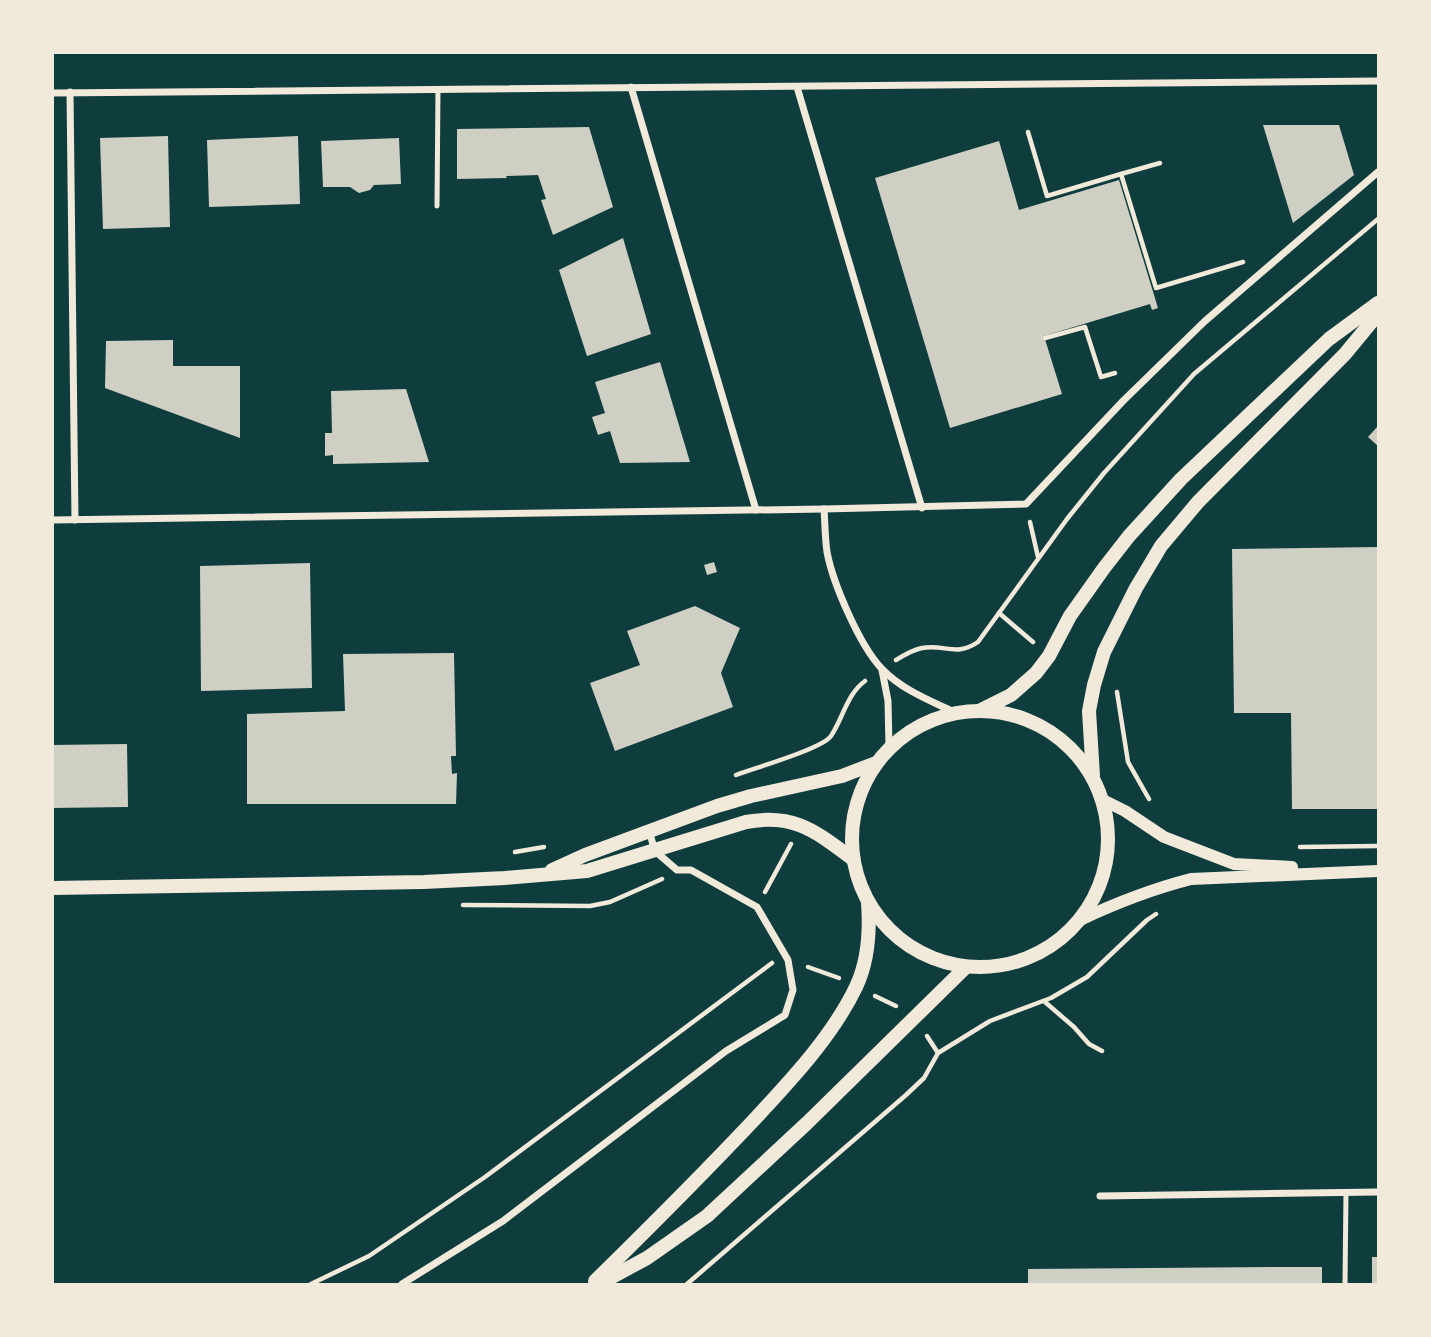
<svg xmlns="http://www.w3.org/2000/svg" width="1431" height="1337" font-family="'Open Sans',sans-serif">
  <rect width="100%" height="100%" fill="#0f3d3e"/>
  <g fill="#cfcfc3">
    <polygon points="1263,125 1339,125 1354,175 1293,223"/>
    <polygon points="589,127 613,207 553,235 541,200 546,199 538,175 506,176 507,178 457,179 457,129"/>
    <polygon points="168,136 170,227 103,229 100,138"/>
    <polygon points="298,136 300,204 209,207 207,140"/>
    <polygon points="399,138 401,184 374,185 370,190 359,193 350,187 323,187 321,141"/>
    <polygon points="999,141 1019,210 1119,180 1158,308 1152,310 1150,304 1044,336 1062,394 950,428 875,178"/>
    <polygon points="623,238 651,334 587,356 559,270"/>
    <polygon points="173,340 173,366 240,366 240,438 105,388 106,341"/>
    <polygon points="660,362 690,462 620,463 610,431 598,435 592,417 605,413 595,382"/>
    <polygon points="406,389 429,462 333,464 333,455 325,456 325,433 332,433 331,391"/>
    <polygon points="1378,426 1378,446 1368,437"/>
    <polygon points="1378,547 1378,809 1292,809 1291,713 1234,713 1232,549"/>
    <polygon points="714,562 717,572 707,575 704,565"/>
    <polygon points="310,563 312,688 201,691 200,566"/>
    <polygon points="695,606 740,628 721,673 733,707 615,751 590,683 640,665 627,631"/>
    <polygon points="454,653 456,756 451,756 452,774 457,773 456,804 247,804 247,714 345,711 343,654"/>
    <polygon points="127,744 128,807 52,808 52,745"/>
    <rect x="1372" y="1257" width="6" height="27"/>
    <polygon points="1278,1267 1322,1267 1322,1284 1028,1284 1028,1269"/>
  </g>
  <g fill="none" stroke-linecap="round" stroke-linejoin="round">
    <g stroke="#f1e9da" stroke-width="4.5">
      <polyline points="1028,132 1047,196 1121,174"/>
      <polyline points="1160,163 1121,174 1156,288 1243,262"/>
      <polyline points="1045,338 1085,327 1101,377 1115,373"/>
      <polyline points="1030,522 1038,557"/>
      <polyline points="999,613 1033,642"/>
      <path d="M896 660C904 655 912 650 922 648 945 644 956 657 978 642L1067 519 1104 473 1194 374 1378 219"/>
      <polyline points="1117,692 1128,762 1149,799"/>
      <path d="M736 775C754 768 822 749 831 736 843 718 847 694 865 681"/>
      <polyline points="1300,847 1378,846"/>
      <polyline points="515,852 544,847"/>
      <polyline points="765,892 791,844"/>
      <polyline points="463,905 590,906 610,902 662,879"/>
      <polyline points="808,967 839,978"/>
      <polyline points="875,996 896,1006"/>
      <polyline points="1045,1002 1074,1027 1089,1044 1102,1051"/>
      <polyline points="927,1036 938,1053"/>
      <polyline points="311,1284 369,1256 485,1177 772,963"/>
      <polyline points="687,1284 906,1095 924,1078 938,1053 990,1021 1051,998 1087,977 1147,920 1156,914"/>
    </g>
    <g stroke="#f1e9da" stroke-width="5">
      <polyline points="437,206 438,89"/>
      <polyline points="1345,1284 1346,1193"/>
    </g>
    <g stroke="#f1e9da" stroke-width="7">
      <polyline points="631,87 756,510"/>
      <polyline points="797,87 922,508"/>
      <polyline points="70,92 75,520"/>
      <polyline points="52,93 1378,81"/>
      <path d="M824 509C825 523 825 538 827 552 833 584 860 646 882 669 902 690 931 701 956 713"/>
      <polyline points="52,520 824,509 1026,504 1123,401 1205,321 1378,172"/>
      <polyline points="882,670 888,701 889,747"/>
      <polyline points="1100,1196 1378,1192"/>
      <polyline points="402,1284 503,1221 726,1051 785,1015 793,990 788,960 757,907 691,870 677,870 655,851 649,831"/>
    </g>
    <g stroke="#f1e9da" stroke-width="12">
      <polyline points="1103,800 1125,811 1164,837 1234,864 1292,867"/>
      <path d="M1080 920C1116 903 1152 889 1191 879L1378 871"/>
    </g>
    <g stroke="#f1e9da" stroke-width="14">
      <polyline points="981,710 1011,695 1036,673 1049,656 1070,616 1104,568 1129,536 1181,479 1329,339 1378,303"/>
      <circle cx="980" cy="839" r="128"/>
      <polyline points="1093,776 1089,711 1094,685 1104,652 1136,588 1161,546 1198,502 1345,354 1378,314"/>
      <polyline points="552,870 585,855 717,806 751,796 842,776 876,763"/>
      <path d="M52 888 424 882 505 878 587 871 746 822C795 813 816 832 853 859"/>
      <path d="M595 1281C648 1229 701 1176 752 1122 790 1081 832 1037 856 987 868 962 870 930 868 903"/>
      <polyline points="599,1284 647,1258 707,1216 807,1123 966,967"/>
    </g>
  </g>
  <rect width="1431" height="1337" fill="none" stroke="#f1e9da" stroke-width="108"/>
</svg>
